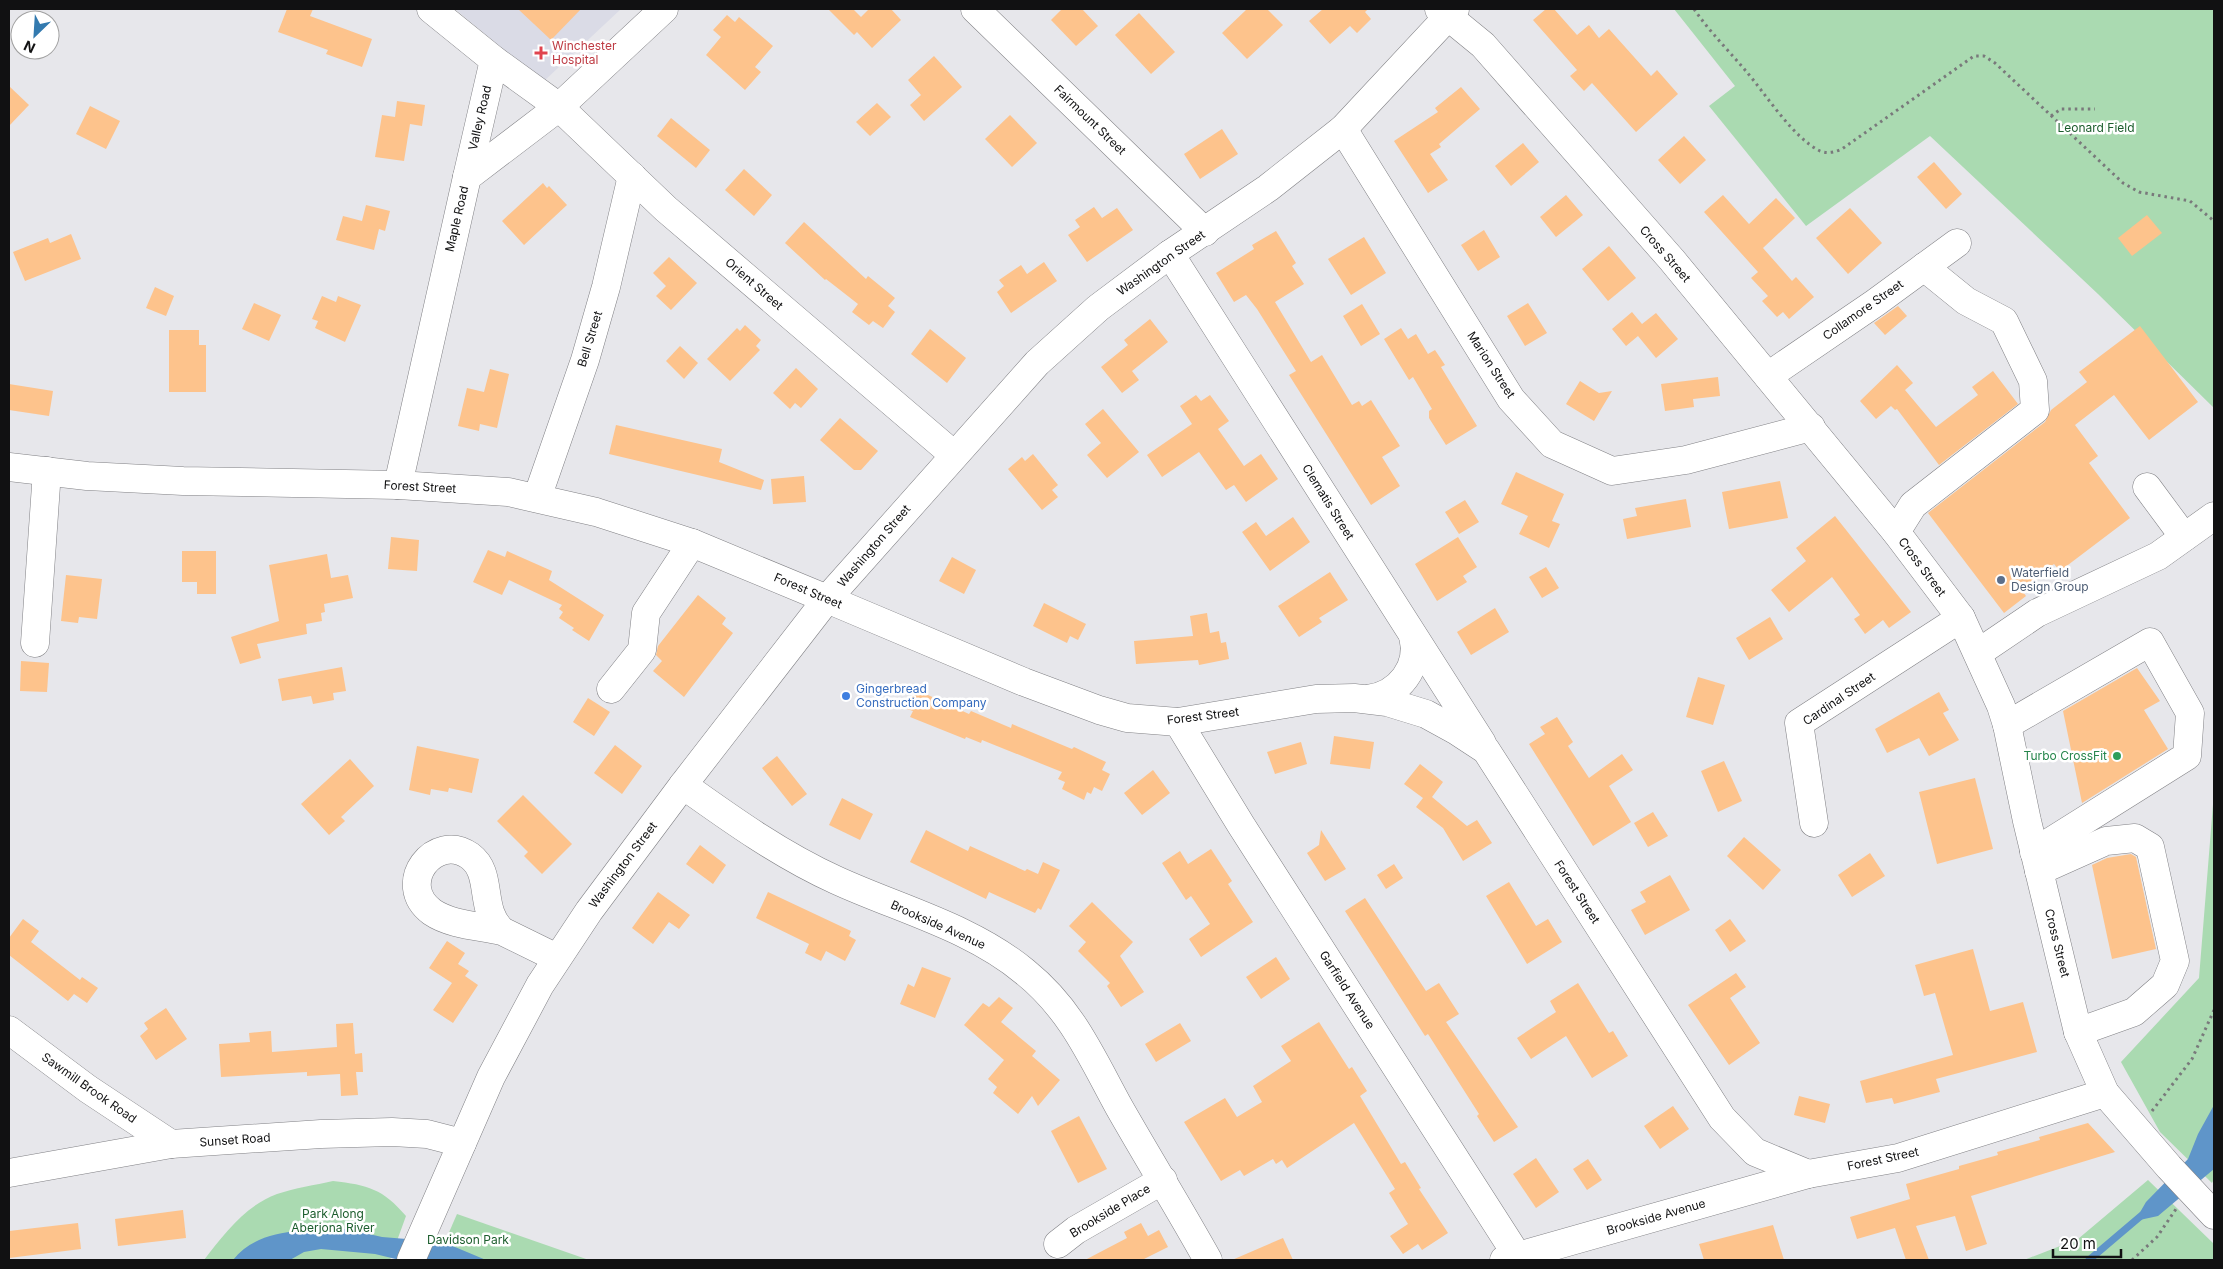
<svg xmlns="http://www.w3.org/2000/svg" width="2223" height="1269" font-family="Inter,sans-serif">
  <rect width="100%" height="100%" fill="#e7e7eb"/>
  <polygon fill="#dadbe6" points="455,9 621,9 543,82"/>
  <g fill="#aadab1">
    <polygon points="1674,9 2214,9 2214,408 2098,294 1930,136 1806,226 1709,106 1735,86"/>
    <polygon points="2214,792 2214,1179 2212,1183 2160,1132 2121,1062 2199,978"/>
    <polygon points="2148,1180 2214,1244 2214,1260 2024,1260 2078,1239"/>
    <path d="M333 1181C368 1185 383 1189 406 1216L390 1260H204C224 1234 245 1206 277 1194 295 1188 315 1185 333 1181Z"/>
    <polygon points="457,1214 589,1260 437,1260"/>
  </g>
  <g fill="#5f95c9">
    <polygon points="2214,1105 2214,1169 2158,1216 2135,1221 2146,1202 2188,1159 2198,1134"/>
    <path d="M347 1229 382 1237 443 1242 486 1260H400L375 1254 321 1249 304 1252 290 1260H233C259 1227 308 1230 347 1229Z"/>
  </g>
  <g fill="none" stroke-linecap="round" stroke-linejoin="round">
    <polyline stroke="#5f95c9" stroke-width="7" points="2089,1260 2142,1215"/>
  </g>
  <g fill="#fdc38c">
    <polygon points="287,9 313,9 310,16 372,39 362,67 326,54 328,50 278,32"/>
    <polygon points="518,9 581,9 551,40"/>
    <polygon points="828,9 853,9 861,17 869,9 891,9 901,20 872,48 857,32 854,35"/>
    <polygon points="1062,9 1082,9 1098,26 1076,46 1051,20"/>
    <polygon points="1247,9 1267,9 1283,25 1247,59 1222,33"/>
    <polygon points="1323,9 1368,9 1365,12 1371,19 1357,33 1350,26 1330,44 1309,21"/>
    <polygon points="1546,9 1554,9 1577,35 1589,25 1599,38 1609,29 1651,76 1657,70 1678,94 1636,132 1592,83 1584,91 1570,76 1577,70 1533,20"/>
    <polygon points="1139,13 1175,52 1151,74 1115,35"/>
    <polygon points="727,15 735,22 739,17 773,46 755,67 761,72 745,90 706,55 721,37 713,30"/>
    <polygon points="934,56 962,87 924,121 910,105 921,95 908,80"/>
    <polygon points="9,86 29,105 9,126"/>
    <polygon points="1461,87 1480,109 1439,144 1441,147 1430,154 1448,180 1428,193 1394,141 1438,112 1435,108"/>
    <polygon points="397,101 425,105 422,126 410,124 404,161 375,157 382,115 395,117"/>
    <polygon points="877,103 891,117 870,136 856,122"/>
    <polygon points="90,106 120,121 106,149 76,134"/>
    <polygon points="1010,115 1037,143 1012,167 985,139"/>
    <polygon points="671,118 710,150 696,168 657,136"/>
    <polygon points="1222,129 1238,154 1200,179 1184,154"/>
    <polygon points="1684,136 1706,160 1680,184 1658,160"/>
    <polygon points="1523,143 1539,162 1511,186 1495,166"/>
    <polygon points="1934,162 1962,194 1946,209 1917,177"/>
    <polygon points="744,169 772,195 754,216 725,190"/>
    <polygon points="543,183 547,188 549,186 567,205 524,245 502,221"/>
    <polygon points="1566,195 1583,215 1556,237 1540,217"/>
    <polygon points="1723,195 1749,224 1776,198 1795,218 1763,248 1792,281 1796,277 1814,297 1789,319 1783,312 1777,317 1762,301 1768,296 1751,278 1758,272 1704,212"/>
    <polygon points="366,205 390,211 385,231 379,229 374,250 336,240 343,216 362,221"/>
    <polygon points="1094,207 1102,218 1117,208 1133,230 1087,262 1068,235 1080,227 1075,220"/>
    <polygon points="1850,208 1882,243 1848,274 1816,238"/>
    <polygon points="2147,215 2162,233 2132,256 2118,238"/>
    <polygon points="804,222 866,279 868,276 895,298 888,306 895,312 883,328 873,321 869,325 852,312 858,304 826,279 825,280 785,243"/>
    <polygon points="1484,230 1500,257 1478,271 1461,245"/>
    <polygon points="1276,231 1296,263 1292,266 1304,284 1275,302 1311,362 1322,355 1352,405 1359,401 1362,406 1371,400 1400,446 1382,457 1400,486 1371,505 1289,375 1296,371 1257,309 1246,295 1234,302 1216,273 1254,249 1252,245"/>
    <polygon points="71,234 81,259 25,281 13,252 48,238 50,243"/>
    <polygon points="1364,237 1386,273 1351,295 1328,259"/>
    <polygon points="1609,246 1636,278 1608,301 1582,269"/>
    <polygon points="669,257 697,283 671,310 656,296 666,286 653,273"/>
    <polygon points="1044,262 1057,281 1011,313 997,292 1004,286 999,280 1021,265 1027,274"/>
    <polygon points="155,287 174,296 166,316 146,308"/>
    <polygon points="322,296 336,302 338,296 361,305 345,342 315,328 318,321 312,319"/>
    <polygon points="254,303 281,315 269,341 242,329"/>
    <polygon points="1528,303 1547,333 1525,346 1507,316"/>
    <polygon points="1362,304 1380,334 1361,346 1343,316"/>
    <polygon points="1898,306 1907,316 1885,335 1874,323"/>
    <polygon points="1632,312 1642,324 1656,313 1678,339 1656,358 1638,336 1626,346 1612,329"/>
    <polygon points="1150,319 1168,342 1132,371 1139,380 1122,393 1101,367 1128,345 1124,340"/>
    <polygon points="745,325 761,340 756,346 760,350 730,381 707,359 737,328 740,331"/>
    <polygon points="2140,326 2198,402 2149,440 2114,395 2075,425 2098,456 2089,463 2130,518 2060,571 2054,564 2021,589 2026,596 2004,613 1928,513 2045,422 2051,410 2087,382 2079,372"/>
    <polygon points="1401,328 1408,339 1416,334 1428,354 1435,350 1445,365 1441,367 1477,426 1446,445 1429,418 1429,411 1432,409 1413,377 1409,380 1384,339"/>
    <polygon points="930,329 966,358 947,383 911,354"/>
    <polygon points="169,330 199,330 199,345 206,345 206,392 169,392"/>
    <polygon points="680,346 698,363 684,379 666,361"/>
    <polygon points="1897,365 1913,383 1905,390 1936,427 1978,395 1972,387 1993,371 2018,404 1939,465 1897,409 1895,410 1891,406 1876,419 1860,401"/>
    <polygon points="796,368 818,389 801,408 795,403 790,409 773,393"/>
    <polygon points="490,369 509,374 497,428 480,424 479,431 458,426 467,388 484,392"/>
    <polygon points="1718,377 1720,396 1693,399 1694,407 1665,411 1661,384"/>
    <polygon points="1580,381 1599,393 1612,391 1594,421 1566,404"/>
    <polygon points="9,384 53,391 49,416 9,410"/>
    <polygon points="1196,395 1201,401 1210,395 1229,421 1218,429 1244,466 1261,454 1278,479 1246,502 1234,485 1226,490 1199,452 1162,477 1147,455 1192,424 1180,406"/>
    <polygon points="1103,409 1139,452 1107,478 1087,455 1101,443 1085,424"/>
    <polygon points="840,418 878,451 861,470 854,470 820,440"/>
    <polygon points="616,425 722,449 719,462 764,480 761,490 609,454"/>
    <polygon points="1033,454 1058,485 1052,490 1058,497 1042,510 1008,469 1022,457 1025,461"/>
    <polygon points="1516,472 1564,494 1552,521 1560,524 1549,548 1519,534 1528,516 1501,504"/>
    <polygon points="804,476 806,502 773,504 771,479"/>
    <polygon points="1780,481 1788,518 1729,529 1722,492"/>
    <polygon points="1686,499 1691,527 1627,539 1623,519 1637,516 1635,508"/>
    <polygon points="1465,500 1479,522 1459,534 1445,512"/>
    <polygon points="1835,516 1911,612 1889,628 1883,620 1865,634 1854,619 1860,615 1832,577 1789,612 1771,590 1806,561 1796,548"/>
    <polygon points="1293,517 1310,542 1270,571 1242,532 1256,522 1266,536"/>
    <polygon points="391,537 419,540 417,571 388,569"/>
    <polygon points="1458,537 1477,567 1463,576 1467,582 1437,601 1415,564"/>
    <polygon points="488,550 505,557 507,551 552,571 549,580 604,615 589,641 572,630 574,628 559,618 563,612 559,609 562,605 509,580 502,595 473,582"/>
    <polygon points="182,551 216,551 216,594 197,594 197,582 182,582"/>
    <polygon points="327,554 331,578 348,575 353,598 324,604 325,612 321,613 322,621 306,624 307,634 257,644 261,658 240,664 231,637 279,621 269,565"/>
    <polygon points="952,557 976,570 964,594 939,581"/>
    <polygon points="1546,567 1559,588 1542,598 1529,577"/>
    <polygon points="1330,572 1348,600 1319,618 1322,622 1299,637 1278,606"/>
    <polygon points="66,575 102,579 97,619 79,617 78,623 61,621"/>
    <polygon points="698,595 726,618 722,624 733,633 684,697 653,671 662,661 656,655 658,646"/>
    <polygon points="1044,603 1086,624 1078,640 1070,636 1067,643 1033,626"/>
    <polygon points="1495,608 1509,632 1471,655 1457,632"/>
    <polygon points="1207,613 1210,633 1219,631 1221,643 1226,642 1229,659 1199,665 1198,660 1136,664 1134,641 1193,636 1190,616"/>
    <polygon points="1770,617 1783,639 1749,660 1736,638"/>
    <polygon points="21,661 49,663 47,692 20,691"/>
    <polygon points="342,667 346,691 333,693 334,700 313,704 311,696 282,701 278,679"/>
    <polygon points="2137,668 2160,701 2144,710 2168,749 2082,803 2063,711"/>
    <polygon points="1698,677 1725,685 1713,725 1686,717"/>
    <polygon points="915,689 969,714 971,711 1011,728 1012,724 1072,749 1074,747 1106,762 1102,770 1110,774 1102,791 1094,787 1091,794 1087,792 1084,800 1062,789 1065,782 1058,779 1062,772 982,740 981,743 966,737 965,739 910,717 913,711 907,709"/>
    <polygon points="1939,692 1949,710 1943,713 1959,740 1929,756 1919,738 1887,753 1875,729"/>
    <polygon points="588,698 610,712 594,736 573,722"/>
    <polygon points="1557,717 1573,742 1568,746 1589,778 1622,754 1633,770 1609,786 1631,822 1593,846 1529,744 1545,734 1540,727"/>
    <polygon points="1334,736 1374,742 1370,769 1330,764"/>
    <polygon points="1301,742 1307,764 1275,774 1267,752"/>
    <polygon points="615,745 642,766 622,794 594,773"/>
    <polygon points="417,746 479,759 472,793 449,788 448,792 431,789 430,795 409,790"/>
    <polygon points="777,756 807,794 792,806 762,768"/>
    <polygon points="350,759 374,786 341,817 345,821 329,835 301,804"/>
    <polygon points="1724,761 1742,801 1718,812 1701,771"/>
    <polygon points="1420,764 1443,782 1432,797 1467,826 1477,820 1492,843 1463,861 1443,828 1416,807 1423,798 1404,784"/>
    <polygon points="1153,770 1170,793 1142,815 1124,793"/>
    <polygon points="1975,778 1993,849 1937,864 1919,792"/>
    <polygon points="523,795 572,844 542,874 524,856 528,852 497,821"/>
    <polygon points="842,798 873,814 860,840 829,825"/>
    <polygon points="1653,812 1668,836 1648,847 1634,823"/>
    <polygon points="926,830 968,851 970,846 1025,871 1027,869 1038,874 1043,862 1060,870 1041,910 1038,908 1035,913 989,892 986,899 910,862"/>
    <polygon points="1321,830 1346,869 1325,881 1307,853 1319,845"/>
    <polygon points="1744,837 1781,870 1763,890 1727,856"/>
    <polygon points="700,845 726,865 713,884 686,864"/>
    <polygon points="1211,849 1232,881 1228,884 1253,922 1201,957 1189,939 1210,924 1191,896 1186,900 1162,863 1180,851 1188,864"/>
    <polygon points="1870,853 1885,876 1852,897 1838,875"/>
    <polygon points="2131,854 2136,857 2156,949 2112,959 2092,865 2107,858"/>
    <polygon points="1394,864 1403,878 1386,889 1377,875"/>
    <polygon points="1670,875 1690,910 1645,935 1631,910 1646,902 1640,892"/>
    <polygon points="1509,882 1536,926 1548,919 1562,942 1527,964 1486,896"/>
    <polygon points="658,892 690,915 679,929 669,922 653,944 632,928"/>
    <polygon points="768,892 851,931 849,936 856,940 845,961 826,951 821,961 805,953 809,944 756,918"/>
    <polygon points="1365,898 1426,991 1439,983 1459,1014 1446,1022 1518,1127 1494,1142 1477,1116 1479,1114 1428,1034 1425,1036 1345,911"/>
    <polygon points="1092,902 1133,942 1120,956 1144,992 1121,1007 1107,986 1110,983 1078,951 1086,942 1069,926"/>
    <polygon points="23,919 39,931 31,942 80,980 82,977 98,988 87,1003 74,994 68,1001 9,955 9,938"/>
    <polygon points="1730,919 1746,941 1730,952 1715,930"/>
    <polygon points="447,941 465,953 458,964 469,971 465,976 478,985 453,1023 433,1010 452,983 429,968"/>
    <polygon points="1973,949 1990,1011 2023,1002 2037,1052 1936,1079 1940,1092 1894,1104 1892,1098 1866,1103 1860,1081 1953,1055 1935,993 1924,996 1915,965"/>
    <polygon points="1276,957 1290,979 1261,999 1246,977"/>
    <polygon points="922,967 951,978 935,1018 900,1004 908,984 914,987"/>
    <polygon points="1736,973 1746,987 1730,998 1760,1043 1729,1065 1688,1005"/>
    <polygon points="1578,983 1609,1033 1613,1031 1628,1056 1592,1078 1566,1036 1531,1059 1517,1038 1556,1012 1550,1001"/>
    <polygon points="999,997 1013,1008 1001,1022 1036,1051 1032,1056 1060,1080 1038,1106 1032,1096 1018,1114 993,1093 997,1087 988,1079 1004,1060 964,1025 983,1003 989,1007"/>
    <polygon points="166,1008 187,1039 156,1060 140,1036 148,1029 144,1023"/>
    <polygon points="1319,1022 1349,1069 1352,1067 1367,1091 1360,1096 1401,1164 1405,1162 1421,1188 1419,1189 1448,1233 1422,1250 1418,1244 1403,1254 1390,1236 1408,1224 1389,1193 1395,1189 1354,1123 1287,1168 1282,1160 1276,1164 1273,1159 1244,1176 1240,1170 1221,1181 1184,1122 1225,1098 1237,1117 1262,1102 1253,1086 1291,1061 1281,1046"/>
    <polygon points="353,1023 355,1054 362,1053 363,1072 356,1072 358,1095 341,1096 340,1074 307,1076 307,1072 221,1077 219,1044 250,1042 249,1033 271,1031 272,1052 337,1047 336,1024"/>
    <polygon points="1180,1023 1191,1041 1156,1062 1145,1044"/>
    <polygon points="1799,1096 1830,1104 1825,1123 1794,1115"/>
    <polygon points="1673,1106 1689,1129 1660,1149 1644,1126"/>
    <polygon points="1079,1116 1107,1169 1078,1183 1051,1131"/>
    <polygon points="2088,1123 2115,1152 1971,1196 1987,1244 1966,1251 1955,1216 1916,1226 1929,1260 1906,1260 1895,1228 1857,1239 1850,1217 1910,1199 1906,1184 1959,1169 1959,1166 1998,1155 1997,1152 2040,1140 2039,1137"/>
    <polygon points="1536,1158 1559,1192 1536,1208 1513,1174"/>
    <polygon points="1588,1159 1602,1180 1587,1190 1573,1169"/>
    <polygon points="183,1210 186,1238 118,1246 115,1219"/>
    <polygon points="78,1223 81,1249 9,1258 9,1231"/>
    <polygon points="1141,1223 1148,1236 1159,1230 1168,1247 1142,1260 1085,1260 1127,1238 1124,1232"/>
    <polygon points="1773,1225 1784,1260 1704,1260 1699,1244"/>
    <polygon points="1283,1238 1293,1260 1232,1260"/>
  </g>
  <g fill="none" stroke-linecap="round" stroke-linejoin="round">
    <g stroke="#818185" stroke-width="29">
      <g id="minor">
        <polyline points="431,9 494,60 467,177"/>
        <polyline points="975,9 1205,232"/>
        <polyline points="1439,9 1483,45 1672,260 1896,532 1961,618 2001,706 2007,725 2027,821 2078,1032 2105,1093 2169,1167 2214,1215"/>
        <polyline points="494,60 559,107 666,209 954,455"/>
        <polyline points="1343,129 1511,399 1552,444 1612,471 1686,460 1811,427"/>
        <polyline points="1170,254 1482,743"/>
        <polyline points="1768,376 1875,303 1957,243"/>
        <polyline points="398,485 467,177 559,107 664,9"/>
        <polyline points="2147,487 2184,537"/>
        <polyline points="537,498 585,360 606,287 632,176"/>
        <polyline points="1896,532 1913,505 2035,410 2033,381 2004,321 1966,301 1924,267"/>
        <polyline points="827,599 1024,682 1099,710 1127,718 1178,722 1316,699 1354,698 1387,702 1426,714 1457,731 1486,750 1722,1118 1755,1152 1808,1174"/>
        <polyline points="35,643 47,471"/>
        <polyline points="1978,653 2037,613 2158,556 2214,516"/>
        <polyline points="611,689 642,650 646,613 692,543"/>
        <path d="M1368 699C1399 695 1421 667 1413 636"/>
        <polyline points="1178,722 1241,825 1518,1257"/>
        <polyline points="2007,725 2150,642 2190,713 2187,756 2034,852"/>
        <path d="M683 785C732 820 781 855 836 880 899 909 971 927 1025 972 1072 1010 1091 1056 1119 1107 1148 1158 1179 1208 1208 1260"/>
        <polyline points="1814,823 1799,723 1961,618"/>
        <polyline points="2039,871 2106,841 2135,838 2150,847 2175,961 2165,985 2134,1012 2078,1032"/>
        <path d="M502 931C480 926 451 925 432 912 394 884 435 831 470 856 494 874 478 909 502 931L557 958"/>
        <polyline points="9,1030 88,1089 171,1144"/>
        <polyline points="9,1173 171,1144 321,1134 392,1132 427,1134 462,1143"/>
        <polyline points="1058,1244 1076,1230 1163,1180"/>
        <polyline points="1504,1260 1808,1174 1898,1158 2105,1093"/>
      </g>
    </g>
    <g stroke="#818185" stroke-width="29">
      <g id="major">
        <polyline points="9,467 87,476 183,481 398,485 508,492 596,512 692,543 827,599"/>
        <polyline points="411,1260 491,1077 540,985 589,911 683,785 827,599 1037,363 1098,308 1170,254 1268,188 1343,129 1455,9"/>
      </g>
    </g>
    <g stroke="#79797b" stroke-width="3" stroke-dasharray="2.5 4" stroke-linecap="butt">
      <path d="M1694 9C1709 31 1728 50 1745 70 1766 94 1792 137 1820 151 1828 154 1835 152 1842 149L1974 56H1984L1995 63 2123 183 2139 192 2190 201 2214 221"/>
      <polyline points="2051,116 2061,109 2095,109"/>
      <polyline points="2152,1111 2192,1059 2214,1010"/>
      <polyline points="2132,1260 2157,1237 2176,1209"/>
    </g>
    <use href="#minor" stroke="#fff" stroke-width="28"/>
    <use href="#major" stroke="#fff" stroke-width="28"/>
  </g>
  <path fill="#e0444e" stroke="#fff" stroke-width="2" d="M538.5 45.5h5v5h5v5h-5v5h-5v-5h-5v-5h5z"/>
  <circle fill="#5c6f8a" stroke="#fff" stroke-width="2" cx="2001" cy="580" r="5"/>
  <circle fill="#3f7fe0" stroke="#fff" stroke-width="2" cx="846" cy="696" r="5"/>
  <circle fill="#2e9e5b" stroke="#fff" stroke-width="2" cx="2117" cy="756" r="5"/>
  <g text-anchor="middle" stroke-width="5" stroke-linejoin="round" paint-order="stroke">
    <g font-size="12" fill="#be3a42" stroke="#fff" text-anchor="start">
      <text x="552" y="50">Winchester<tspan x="552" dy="14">Hospital</tspan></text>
    </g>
    <g font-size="12" fill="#111112" stroke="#fff">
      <text transform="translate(480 118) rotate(-77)" y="4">Valley Road</text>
      <text transform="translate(1090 120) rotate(44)" y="4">Fairmount Street</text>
      <text transform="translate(457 219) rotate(-77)" y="4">Maple Road</text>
      <text transform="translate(1665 254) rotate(49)" y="4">Cross Street</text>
      <text transform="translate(1161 263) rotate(-35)" y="4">Washington Street</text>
      <text transform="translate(754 284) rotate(41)" y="4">Orient Street</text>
      <text transform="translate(1863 310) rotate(-35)" y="4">Collamore Street</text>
      <text transform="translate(590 339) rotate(-73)" y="4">Bell Street</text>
      <text transform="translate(1491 365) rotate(57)" y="4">Marion Street</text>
      <text transform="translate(420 487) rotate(3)" y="4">Forest Street</text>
      <text transform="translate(1328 502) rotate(58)" y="4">Clematis Street</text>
      <text transform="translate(874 546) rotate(-49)" y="4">Washington Street</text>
      <text transform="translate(1922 567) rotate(53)" y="4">Cross Street</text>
      <text transform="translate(808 591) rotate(23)" y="4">Forest Street</text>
      <text transform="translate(1839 699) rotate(-34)" y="4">Cardinal Street</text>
      <text transform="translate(1203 716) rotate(-7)" y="4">Forest Street</text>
      <text transform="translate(623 865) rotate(-53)" y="4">Washington Street</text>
      <text transform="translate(1577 892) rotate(57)" y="4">Forest Street</text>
      <text transform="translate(938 925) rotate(24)" y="4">Brookside Avenue</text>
      <text transform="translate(2057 943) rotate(76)" y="4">Cross Street</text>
      <text transform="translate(1347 990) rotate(57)" y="4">Garfield Avenue</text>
      <text transform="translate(89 1088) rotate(35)" y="4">Sawmill Brook Road</text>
      <text transform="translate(235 1140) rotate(-4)" y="4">Sunset Road</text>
      <text transform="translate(1883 1159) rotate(-12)" y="4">Forest Street</text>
      <text transform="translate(1110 1211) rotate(-31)" y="4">Brookside Place</text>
      <text transform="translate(1656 1217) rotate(-16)" y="4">Brookside Avenue</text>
    </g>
    <g font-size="12" fill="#1c5d2d" stroke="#fff">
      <text x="2096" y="132">Leonard Field</text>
      <text x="333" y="1218">Park Along<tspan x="333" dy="14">Aberjona River</tspan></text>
      <text x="468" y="1244">Davidson Park</text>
    </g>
    <g font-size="12" fill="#4e5e75" stroke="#fff" text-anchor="start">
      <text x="2011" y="577">Waterfield<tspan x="2011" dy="14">Design Group</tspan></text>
    </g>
    <g font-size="12" fill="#366cbe" stroke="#fff" text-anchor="start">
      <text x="856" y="693">Gingerbread<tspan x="856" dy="14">Construction Company</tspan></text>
    </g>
    <g font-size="12" fill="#27864d" stroke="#fff" text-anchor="end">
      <text x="2107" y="760">Turbo CrossFit</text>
    </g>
  </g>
  <rect width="2223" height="1269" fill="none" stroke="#111112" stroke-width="20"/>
  <g transform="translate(35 35) rotate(205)"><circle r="24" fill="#ffffff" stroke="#a0a0a0"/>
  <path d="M0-4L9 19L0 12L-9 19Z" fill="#337aaf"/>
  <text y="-8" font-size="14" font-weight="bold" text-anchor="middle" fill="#111112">N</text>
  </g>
  <path d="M2053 1249v8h68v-8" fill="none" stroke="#111112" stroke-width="2.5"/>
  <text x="2060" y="1249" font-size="15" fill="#111112" stroke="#ffffff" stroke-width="4" paint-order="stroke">20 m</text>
</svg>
